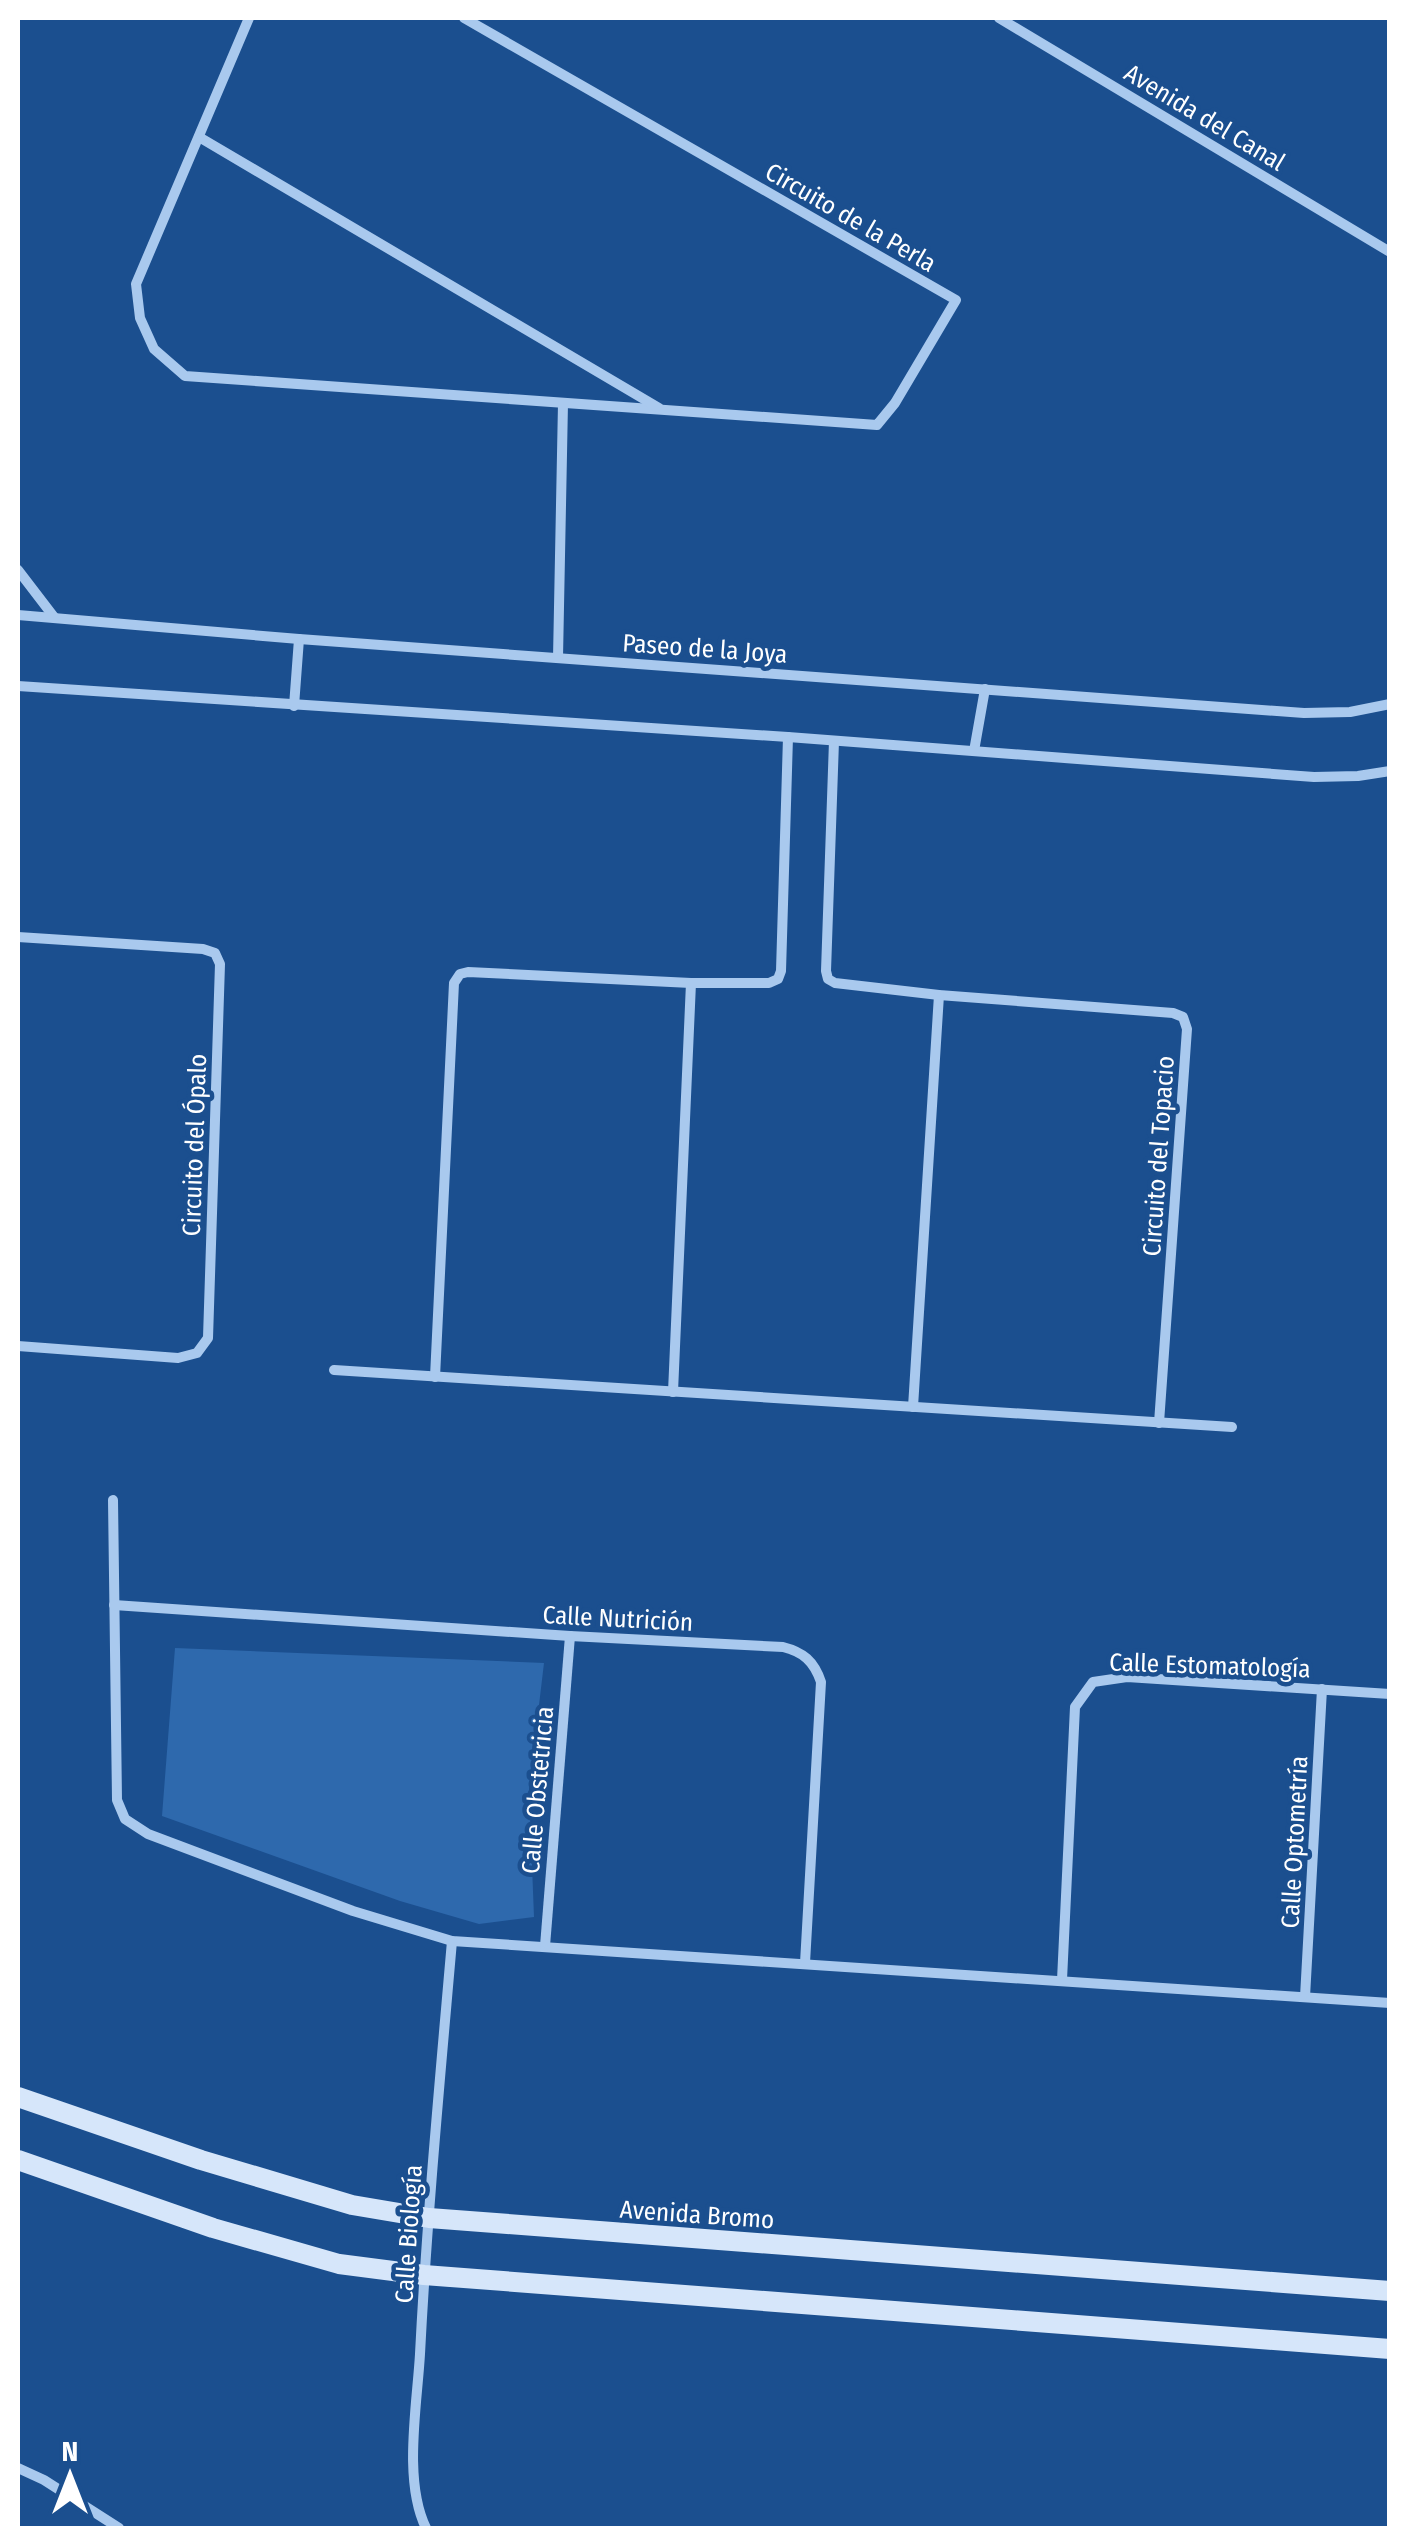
<svg xmlns="http://www.w3.org/2000/svg" width="1407" height="2546" font-family="'Fira Sans Condensed',sans-serif">
  <rect width="100%" height="100%" fill="#1b4f8f"/>
  <polygon fill="#2e69ad" points="175,1648 544,1663 529,1789 534,1917 479,1924 400,1901 162,1816"/>
  <g fill="none" stroke-linecap="round" stroke-linejoin="round">
    <g stroke="#a9c9ee" stroke-width="10">
      <polyline points="249,18 136,284 140,318 154,349 185,376 877,425 895,403 956,300 464,18"/>
      <polyline points="999,18 1390,252"/>
      <polyline points="199,137 659,408"/>
      <polyline points="18,570 54,617"/>
      <polyline points="18,615 299,639 1304,713 1350,712 1390,704"/>
      <polyline points="558,658 563,403"/>
      <polyline points="18,686 788,737 1314,777 1358,776 1390,771"/>
      <polyline points="294,706 299,639"/>
      <polyline points="834,741 826,971 828,979 835,983 939,995 1173,1013 1183,1017 1187,1029 1159,1423"/>
      <polyline points="974,751 985,689"/>
      <polyline points="18,937 203,949 215,953 220,964 208,1338 197,1353 178,1358 18,1346"/>
      <polyline points="334,1370 1232,1427"/>
      <polyline points="435,1377 454,983 460,974 468,972 691,983 769,983 778,979 781,971 788,737"/>
      <polyline points="673,1392 691,983"/>
      <polyline points="913,1407 939,995"/>
      <polyline points="113,1500 117,1800 125,1819 148,1834 353,1911 452,1941 1390,2003"/>
      <path d="M114 1605 570 1636 783 1647C803 1652 814 1661 821 1682L805 1963"/>
      <polyline points="545,1946 570,1636"/>
      <polyline points="1062,1980 1075,1707 1093,1682 1127,1677 1390,1694"/>
      <polyline points="1305,1997 1322,1689"/>
      <polyline points="18,2468 44,2480 119,2528"/>
      <path d="M426 2528C403 2481 417 2406 420 2354 427 2216 440 2079 452 1941"/>
    </g>
    <g stroke="#d6e6fa" stroke-width="20">
      <polyline points="18,2097 201,2160 352,2205 429,2218 1390,2291"/>
      <polyline points="18,2160 213,2228 339,2264 424,2275 1390,2349"/>
    </g>
  </g>
  <g text-anchor="middle" stroke-width="9" stroke-linejoin="round" paint-order="stroke">
    <g font-size="25" fill="#fff" stroke="#1b4f8f">
      <text transform="translate(1205 117) rotate(31)" y="9">Avenida del Canal</text>
      <text transform="translate(851 217) rotate(30)" y="9">Circuito de la Perla</text>
      <text transform="translate(705 648) rotate(4)" y="9">Paseo de la Joya</text>
      <text transform="translate(194 1145) rotate(-88)" y="9">Circuito del Ópalo</text>
      <text transform="translate(1158 1156) rotate(-86)" y="9">Circuito del Topacio</text>
      <text transform="translate(618 1618) rotate(3)" y="9">Calle Nutrición</text>
      <text transform="translate(1210 1665) rotate(2)" y="9">Calle Estomatología</text>
      <text transform="translate(537 1790) rotate(-85)" y="9">Calle Obstetricia</text>
      <text transform="translate(1294 1842) rotate(-87)" y="9">Calle Optometría</text>
      <text transform="translate(697 2214) rotate(4)" y="9">Avenida Bromo</text>
      <text transform="translate(408 2234) rotate(-86)" y="9">Calle Biología</text>
    </g>
  </g>
  <rect width="1407" height="2546" fill="none" stroke="#ffffff" stroke-width="40"/>
  <g transform="translate(70 2476)" stroke="#1b4f8f" stroke-width="8" paint-order="stroke">
  <path d="M0-8L18 38L0 25L-18 38Z" fill="#ffffff"/>
  <text y="-15" font-size="28" font-weight="bold" text-anchor="middle" fill="#ffffff">N</text>
  </g>
</svg>
